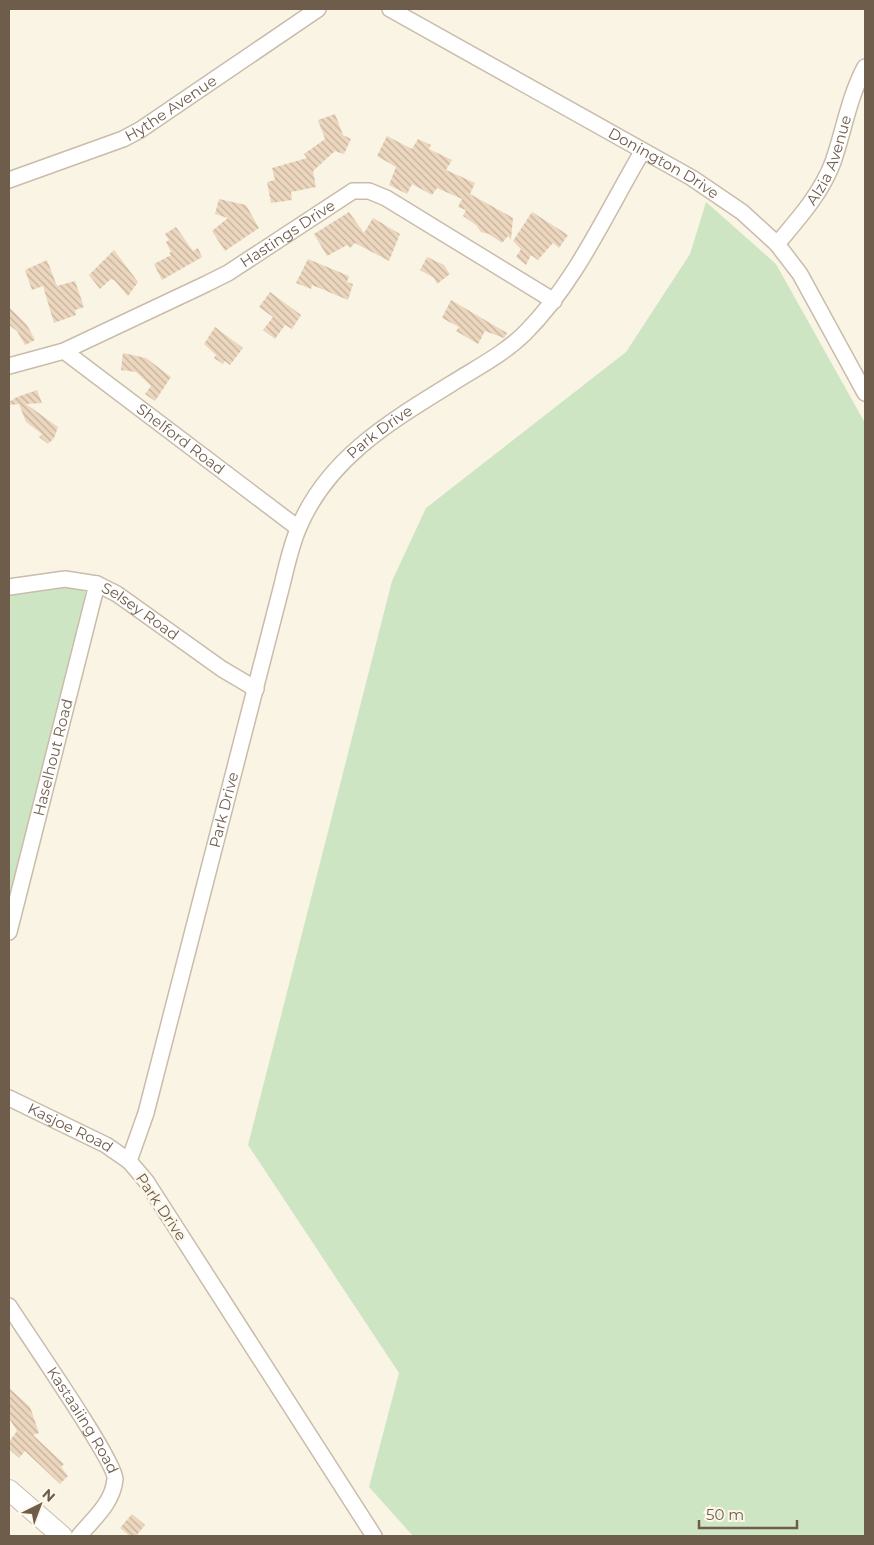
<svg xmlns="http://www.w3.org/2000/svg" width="874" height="1545" font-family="Montserrat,sans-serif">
  <defs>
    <pattern id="building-back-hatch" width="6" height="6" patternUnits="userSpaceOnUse" patternTransform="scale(1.25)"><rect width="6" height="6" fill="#ecd6be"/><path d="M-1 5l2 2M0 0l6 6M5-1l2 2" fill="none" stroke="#c3b19d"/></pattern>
  </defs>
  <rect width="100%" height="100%" fill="#faf4e4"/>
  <g fill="#cee5c4">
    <polygon points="706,202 776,264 865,423 865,1536 413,1536 369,1487 399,1373 248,1145 392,581 426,508 626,352 690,254"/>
    <polygon points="51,581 83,588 87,597 9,910 9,589"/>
  </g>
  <g fill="url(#building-back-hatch)">
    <polygon points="335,114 343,135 351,139 344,154 335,151 313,171 316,187 291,192 292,200 271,203 267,182 275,180 272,168 307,158 304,154 325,139 318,120"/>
    <polygon points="387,136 412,149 418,139 431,145 429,149 452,160 446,170 475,183 470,194 513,218 511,240 508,236 502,243 489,234 481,232 476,225 463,216 466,210 458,207 462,199 437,188 432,195 412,184 407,194 389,185 396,167 377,156"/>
    <polygon points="219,199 246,205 259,228 225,251 212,231 228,218 215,214"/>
    <polygon points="349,212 364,233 373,218 400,234 389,261 355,243 350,248 347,245 327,256 314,234"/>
    <polygon points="532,212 568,235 559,248 553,243 538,260 531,255 526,265 516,257 521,249 513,241"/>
    <polygon points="176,227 193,251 198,248 202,257 162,280 154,264 171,255 169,253 171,252 166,242 169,240 165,234"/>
    <polygon points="114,250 138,282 128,296 114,280 111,279 100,289 89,275"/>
    <polygon points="427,257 444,265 450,274 437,284 434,278 420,270"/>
    <polygon points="308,259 349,276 347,282 353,284 348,300 312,285 311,289 296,283"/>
    <polygon points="47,260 57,286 75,281 84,307 75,310 76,315 54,323 43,286 32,290 25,270"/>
    <polygon points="270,292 301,315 292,329 285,325 275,339 263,330 273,317 259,307"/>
    <polygon points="451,300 507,333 504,338 485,331 478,344 456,331 459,327 442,318"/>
    <polygon points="9,307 27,325 35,340 25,345 17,331 9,325"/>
    <polygon points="215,327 243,348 230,365 225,361 223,364 214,358 216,355 204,344"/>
    <polygon points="123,353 146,358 171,377 155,401 145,394 151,386 136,372 121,370"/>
    <polygon points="37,390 42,403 26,404 58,427 54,438 48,444 39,437 42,434 26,422 19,404 9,405 9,402 17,397"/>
    <polygon points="9,1388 30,1407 39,1433 33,1435 64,1464 61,1467 68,1476 60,1484 25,1451 19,1458 9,1449 9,1442 17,1431 9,1418"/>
    <polygon points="132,1514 145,1525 136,1536 130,1536 120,1528"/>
  </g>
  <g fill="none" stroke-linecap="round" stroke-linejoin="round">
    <g stroke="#c9bcab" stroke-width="18">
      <g id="minor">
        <path id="s1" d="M390 9 692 178 742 212 777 244 800 274 865 393"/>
        <path id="s2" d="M9 180 123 139 140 130 318 9"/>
        <path id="s3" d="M777 244C798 219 821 194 833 162 844 130 849 97 865 67"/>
        <path id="s4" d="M64 351 298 528"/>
        <path id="s5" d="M9 366 64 351 206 284 228 273 353 191H369L386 198 554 301"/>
        <path id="s6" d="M9 587 65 579 97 584 117 594 222 669 256 689"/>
        <path id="s7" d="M9 932 97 584"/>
        <path id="s8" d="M9 1098 106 1145 129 1161"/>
        <path id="s9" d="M9 1306C24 1330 116 1462 115 1479 113 1503 93 1519 79 1536"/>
        <path id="s10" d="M374 1536 146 1181 129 1161 146 1113 282 585C287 565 291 545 299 527 328 458 391 421 451 384 476 368 504 354 525 333 576 282 606 213 642 152"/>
      </g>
    </g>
    <g stroke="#c9bcab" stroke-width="22">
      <polyline id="tertiary" points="9,1490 62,1536"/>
    </g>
    <use href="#minor" stroke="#fff" stroke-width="15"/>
    <use href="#tertiary" stroke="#fff" stroke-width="20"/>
  </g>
  <g text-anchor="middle" stroke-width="4.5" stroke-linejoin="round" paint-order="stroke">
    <g font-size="15" fill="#6f5d4c" stroke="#fdf7e9">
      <text dy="5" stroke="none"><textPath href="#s2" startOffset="178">Hythe Avenue</textPath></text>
      <text dy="5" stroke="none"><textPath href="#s3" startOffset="100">Alzia Avenue</textPath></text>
      <text dy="5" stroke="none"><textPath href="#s1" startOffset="314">Donington Drive</textPath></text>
      <text dy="5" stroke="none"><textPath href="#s5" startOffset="310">Hastings Drive</textPath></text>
      <text dy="5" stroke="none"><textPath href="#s10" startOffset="1231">Park Drive</textPath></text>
      <text dy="5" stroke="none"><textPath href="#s4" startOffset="146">Shelford Road</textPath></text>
      <text dy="5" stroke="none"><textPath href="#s6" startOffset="140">Selsey Road</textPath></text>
      <text dy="5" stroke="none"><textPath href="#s7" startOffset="180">Haselhout Road</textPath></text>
      <text dy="5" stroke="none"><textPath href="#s10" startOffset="812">Park Drive</textPath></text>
      <text dy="5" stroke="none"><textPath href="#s8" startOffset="68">Kasjoe Road</textPath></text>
      <text transform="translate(161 1207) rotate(56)" y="5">Park Drive</text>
      <text dy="5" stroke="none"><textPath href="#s9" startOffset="136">Kastaaiing Road</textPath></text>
    </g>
  </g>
  <rect width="874" height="1545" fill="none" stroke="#6f5d4c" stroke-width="20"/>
  <g transform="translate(40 1505) rotate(42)" stroke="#fdf7e9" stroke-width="4" paint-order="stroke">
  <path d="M0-4L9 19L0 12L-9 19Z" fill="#6f5d4c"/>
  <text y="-8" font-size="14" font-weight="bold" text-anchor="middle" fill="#6f5d4c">N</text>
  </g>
  <path d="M699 1520v8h98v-8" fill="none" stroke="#6f5d4c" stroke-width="2.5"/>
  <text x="706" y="1520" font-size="15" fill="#6f5d4c" stroke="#fdf7e9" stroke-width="4" paint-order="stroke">50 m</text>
</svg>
